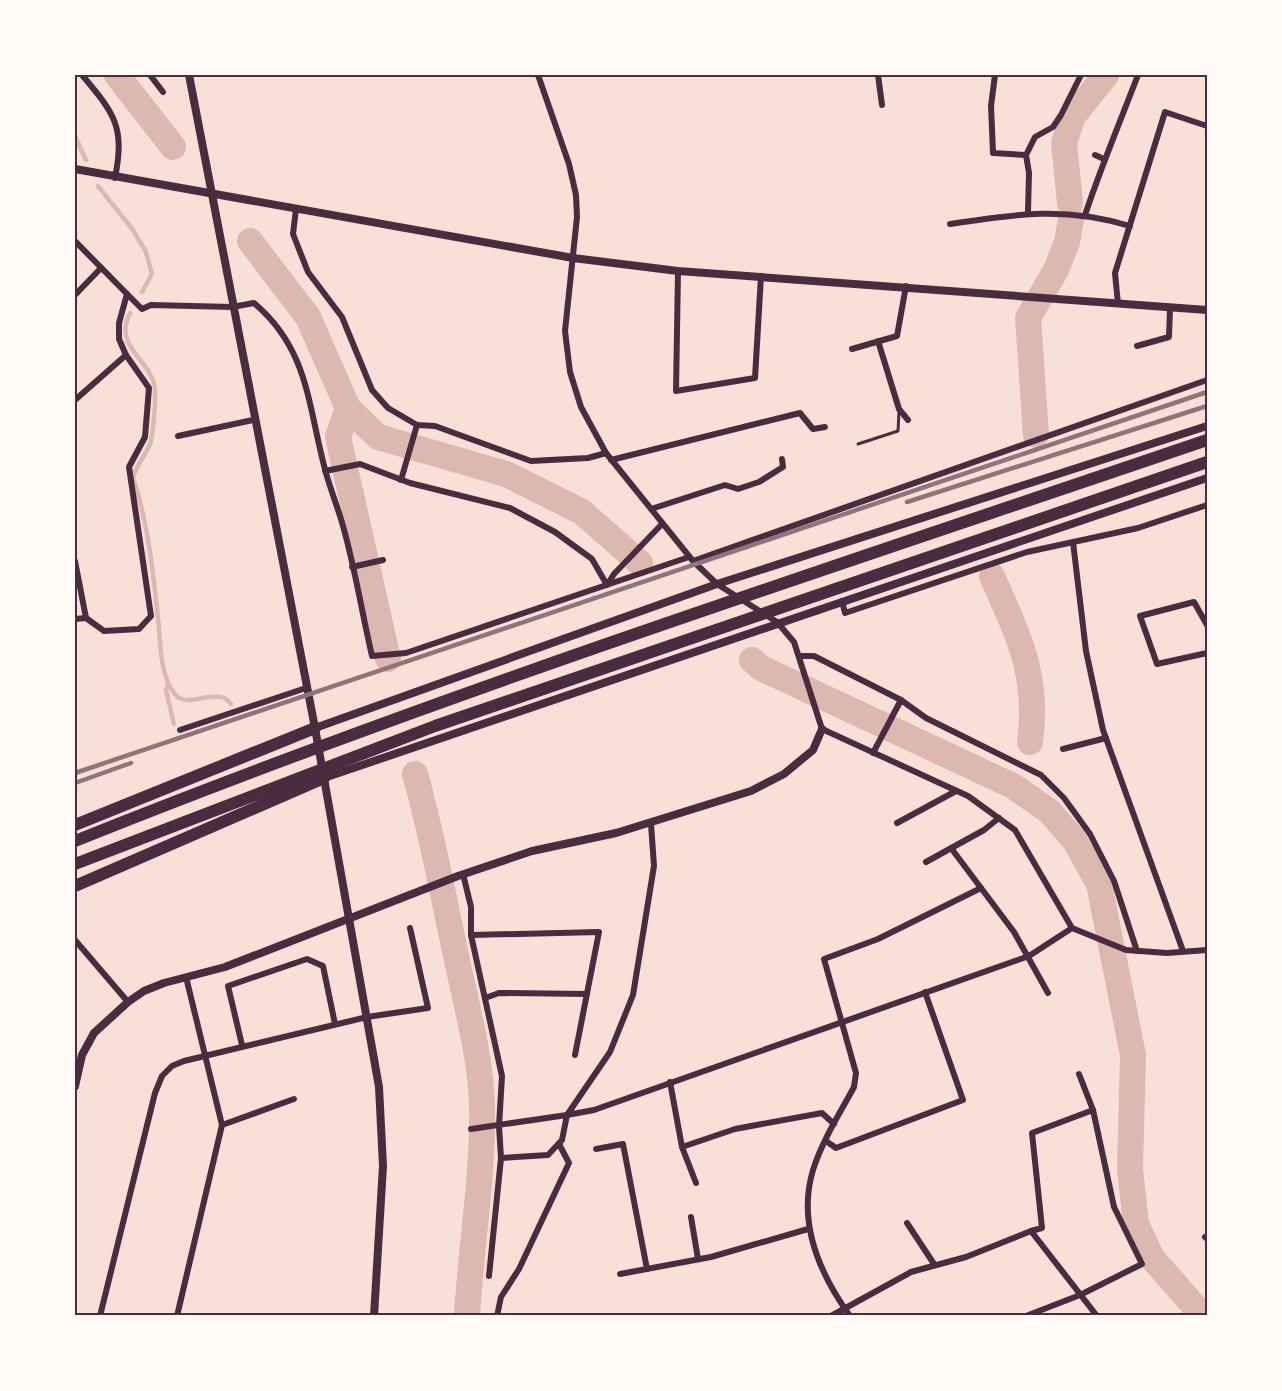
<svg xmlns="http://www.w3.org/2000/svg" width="1282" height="1391" font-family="'Fira Sans Condensed',sans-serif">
  <rect width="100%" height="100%" fill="#f7e1d7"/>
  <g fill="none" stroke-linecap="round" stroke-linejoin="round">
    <g stroke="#dcb8b0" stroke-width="4.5">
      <polyline points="75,136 86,160"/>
      <polyline points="98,186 133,230 146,252 152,274 142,292"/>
      <path d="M130 313C113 346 148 358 154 384 157 392 153 436 150 444 145 456 137 465 133 477 148 523 153 571 158 618 161 643 159 672 174 693 187 712 217 684 231 704"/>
      <polyline points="168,684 166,690 174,724"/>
    </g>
    <g stroke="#dcb8b0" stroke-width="26">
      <polyline points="117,75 173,147"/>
      <polyline points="1070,203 1064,143 1073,116 1106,75"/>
      <polyline points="250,241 308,317 348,408 338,437 388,659"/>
      <polyline points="348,408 378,437 506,474 582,512 640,563"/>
      <polyline points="1036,435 1028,318 1056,270 1067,242 1071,219"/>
      <path d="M992 576C1018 636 1039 674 1030 742"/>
      <polyline points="752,660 761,668 1013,786 1050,812 1075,841 1099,884 1133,1055 1130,1169 1136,1224 1152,1258 1203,1316"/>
      <path d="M415 774C433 837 444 901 458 965 468 1012 481 1059 482 1108 483 1178 471 1246 467 1316"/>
    </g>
    <polyline stroke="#4a2c40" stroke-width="3" points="858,444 898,431 899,411"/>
    <g stroke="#4a2c40" stroke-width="6">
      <path d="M82 75C115 114 125 127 115 178"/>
      <polyline points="150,75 163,92"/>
      <polyline points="538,75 569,164 576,195 577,217 565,331 570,372 581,407 606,453 693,561 717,584 777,622 794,642 822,729 968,796 1015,830 1072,928 1126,950 1167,953 1207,950"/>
      <polyline points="878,75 882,105"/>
      <polyline points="995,75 991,106 993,153 1026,155"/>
      <polyline points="1095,155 1104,159"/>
      <polyline points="296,209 293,234 308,272 342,317 372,390 388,408 417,425 435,426 531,461 588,458 606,453"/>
      <polyline points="1028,212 1029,173 1026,155 1035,137 1053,127 1061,115 1081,75"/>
      <path d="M1085 215C1101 167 1120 122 1138 75"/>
      <path d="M950 224C1015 214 1065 206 1130 226"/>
      <polyline points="75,241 127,294 119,323 119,339 126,355 149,388 145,437 129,467 151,616 139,629 104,631 86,618 75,619"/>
      <polyline points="678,271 676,391 755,378 761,276"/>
      <path d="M127 294 142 309 151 305 232 307 254 303C310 350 308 409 326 473 331 491 338 508 343 526 355 568 362 613 372 656L406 653 689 557"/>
      <polyline points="75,295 101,268"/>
      <polyline points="1118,304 1115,273 1165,112 1207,126"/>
      <polyline points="878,341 899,409 908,420"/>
      <polyline points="1137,346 1169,337 1170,308"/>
      <polyline points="852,349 897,336 906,286"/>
      <polyline points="75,400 126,355"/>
      <polyline points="178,436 253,420"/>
      <polyline points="611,460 800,413 813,429 825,427"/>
      <polyline points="325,471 360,464 410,483 510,508 555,532 592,559 607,585 614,574 662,524"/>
      <polyline points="401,480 417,425"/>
      <polyline points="651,509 725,485 738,489 759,482 783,467 782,459"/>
      <polyline points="1073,542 1086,651 1103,730 1183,951"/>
      <polyline points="75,561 86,618"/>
      <polyline points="693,561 1207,380"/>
      <polyline points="352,567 383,560"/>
      <polyline points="842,601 845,613 1027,552 1138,528 1207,505"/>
      <polyline points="1207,625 1194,602 1140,616 1157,664 1207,653"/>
      <polyline points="799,656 814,656 901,700 926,718 1041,775 1064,798 1090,834 1114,881 1137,951"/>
      <polyline points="180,730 306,688"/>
      <polyline points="1063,749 1106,738"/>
      <polyline points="873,753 901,700"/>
      <polyline points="897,823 956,791"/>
      <polyline points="651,824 654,866 633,995 610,1052 567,1115 594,1110 1029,956 1072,928"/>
      <polyline points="951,848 1014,932 1048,993"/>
      <polyline points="926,862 984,830 999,818"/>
      <polyline points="463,874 471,907 471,935 502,1076 499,1126 501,1158 489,1276"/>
      <polyline points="471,935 599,932 575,1055"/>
      <polyline points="75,940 128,1002"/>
      <polyline points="485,998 499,993 587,994"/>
      <polyline points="242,1045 228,986 307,959 323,966 335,1024"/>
      <polyline points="670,1082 682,1147 696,1183"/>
      <polyline points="222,1125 294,1099"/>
      <polyline points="471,1129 567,1115 562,1140 548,1155 501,1158"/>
      <polyline points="826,1141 836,1148 963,1100 925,992"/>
      <polyline points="682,1147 735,1129 822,1113 834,1124"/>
      <polyline points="596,1149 623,1144 647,1269"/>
      <polyline points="691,1217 698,1259"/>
      <polyline points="907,1223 934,1264"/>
      <polyline points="1031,1231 1042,1228 1032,1133 1093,1110"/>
      <polyline points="1205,1237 1207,1239"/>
      <polyline points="620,1274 711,1257 808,1229"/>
      <polyline points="100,1316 155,1093 162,1076 172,1066 184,1061 367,1017 428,1008 410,928"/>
      <polyline points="177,1316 222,1125 186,977"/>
      <polyline points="497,1316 501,1297 519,1269 569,1163 559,1144"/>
      <polyline points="831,1316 911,1272 966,1257 1031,1231 1097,1316"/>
      <path d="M850 1316C819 1273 797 1223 813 1170 822 1141 840 1113 854 1087L856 1073 824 959 878 939 981 888"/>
      <polyline points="1026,1316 1080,1295 1142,1264 1114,1207 1093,1110 1079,1074"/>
    </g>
    <g stroke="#4a2c40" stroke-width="8">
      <polyline points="189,75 315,728 379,1087 383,1166 374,1316"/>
      <polyline points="75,169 573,258 678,271 1207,310"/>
      <polyline points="315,728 717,584 1207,426"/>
      <polyline points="324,778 1207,478"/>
      <polyline points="75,1086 82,1055 94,1033 128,1002 144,991 164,983 225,967 458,876 532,851 616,833 751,791 784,774 813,750 822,729"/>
    </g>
    <g stroke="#4a2c40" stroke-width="12">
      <polyline points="75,825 315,728"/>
      <path d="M75 841C446 692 828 569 1207 440"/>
      <polyline points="75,864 435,726 1207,462"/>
      <polyline points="75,886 324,778"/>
    </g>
    <g stroke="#8f747c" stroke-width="4.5">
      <polyline points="907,502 1207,406"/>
      <polyline points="75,773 1207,392"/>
      <polyline points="75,783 131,763"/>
    </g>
  </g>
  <rect width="1282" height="1391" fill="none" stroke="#fffaf5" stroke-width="153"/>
  <rect x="76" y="76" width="1130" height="1238" fill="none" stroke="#4a2c40" stroke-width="2"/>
</svg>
